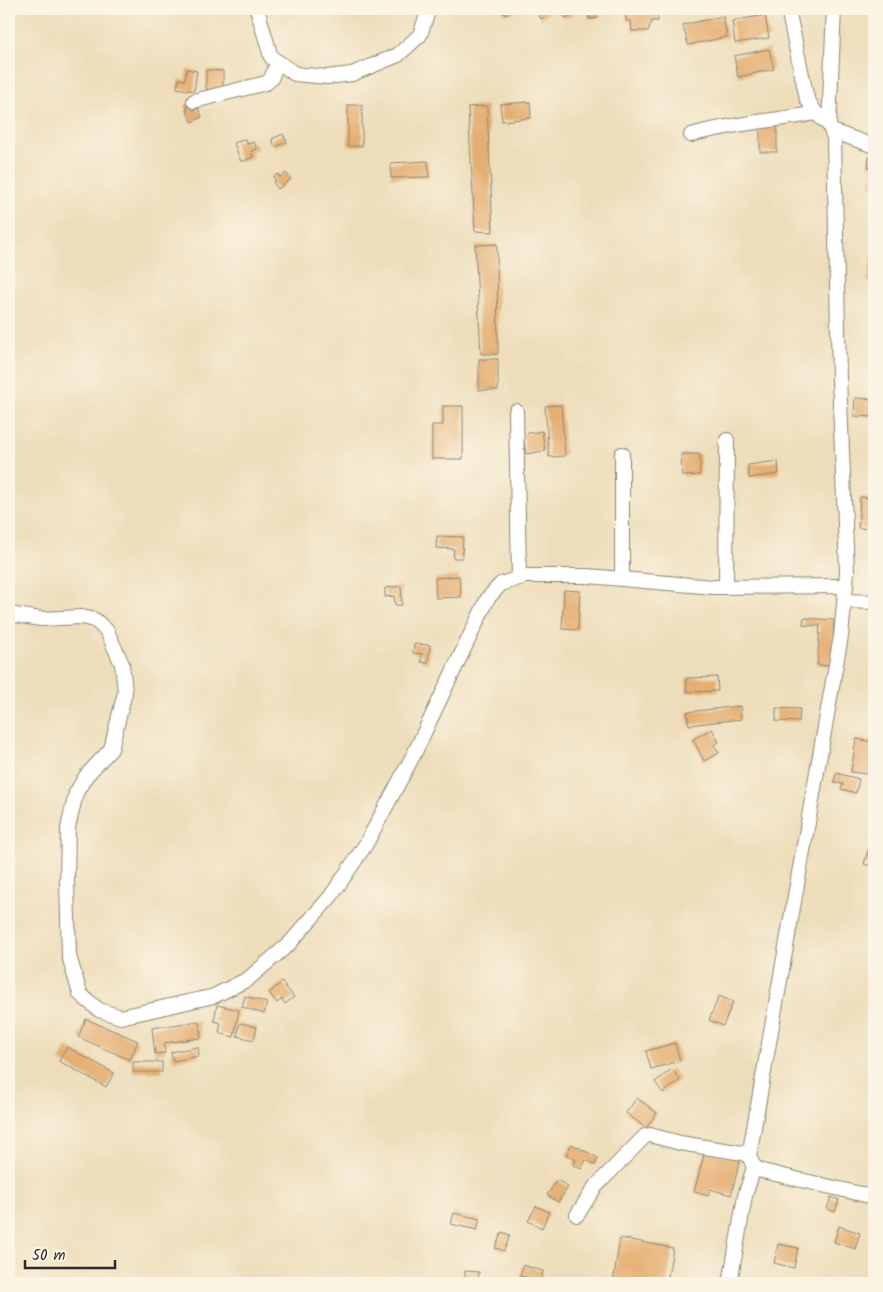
<svg xmlns="http://www.w3.org/2000/svg" width="883" height="1292" font-family="Kalam,sans-serif">
  <rect width="100%" height="100%" fill="#fcf5e5"/>
  <filter id="ink" filterUnits="userSpaceOnUse"><feTurbulence type="fractalNoise" baseFrequency=".02" numOctaves="2"/><feDisplacementMap in="SourceGraphic" scale="10" xChannelSelector="R" yChannelSelector="G"/><feConvolveMatrix kernelMatrix="1 2 1 2 8 2 1 2 1" color-interpolation-filters="sRGB"/></filter>
  <filter id="wash" filterUnits="userSpaceOnUse"><feTurbulence type="fractalNoise" baseFrequency=".0096" numOctaves="4" result="noise"/><feDisplacementMap in="SourceGraphic" scale="20" xChannelSelector="R" yChannelSelector="G"/><feGaussianBlur stdDeviation="1.12" result="paint"/><feColorMatrix in="noise" values="0 0 0 0 0 0 0 0 0 0 0 0 0 0 0 0 0 1.4 0 .05"/><feComposite in="paint" operator="in"/></filter>
  <g filter="url(#wash)">
    <rect width="100%" height="100%" fill="#edddba"/>
    <g id="blocks">
      <g fill="#e5af72">
        <polygon points="502,9 518,9 505,15"/>
        <polygon points="535,9 551,9 552,10 541,19"/>
        <polygon points="561,9 571,9 573,15 565,18"/>
        <polygon points="588,9 597,9 598,18 589,19"/>
        <polygon points="626,9 657,9 658,21 652,21 648,31 632,31 631,21 626,21"/>
        <polygon points="765,15 769,38 735,43 732,21"/>
        <polygon points="723,16 727,37 688,45 683,25"/>
        <polygon points="769,49 774,69 738,77 734,56"/>
        <polygon points="187,69 197,71 194,91 177,88 179,79 185,80"/>
        <polygon points="206,70 223,71 223,90 206,89"/>
        <polygon points="530,102 531,118 502,121 500,104"/>
        <polygon points="189,103 193,111 198,108 202,117 192,122 186,110 188,110 185,105"/>
        <rect x="348" y="105" width="14" height="41"/>
        <polygon points="487,106 493,232 475,231 468,107"/>
        <rect x="760" y="127" width="17" height="25"/>
        <polygon points="283,134 287,142 275,147 272,139"/>
        <polygon points="246,139 247,144 254,142 257,149 251,151 253,157 241,162 234,143"/>
        <polygon points="869,157 874,158 874,168 868,167"/>
        <polygon points="428,161 429,177 391,178 391,163"/>
        <polygon points="873,168 874,168 874,186 870,185"/>
        <polygon points="286,173 291,179 278,189 273,182 276,180 273,177 278,174 280,177"/>
        <polygon points="497,244 498,354 481,354 475,245"/>
        <polygon points="873,251 874,251 874,283 867,282"/>
        <rect x="479" y="359" width="19" height="31"/>
        <polygon points="855,398 874,399 874,417 854,416"/>
        <polygon points="561,405 565,456 549,457 545,406"/>
        <polygon points="443,406 463,406 463,459 432,459 432,425 443,425"/>
        <polygon points="542,431 545,451 526,454 523,434"/>
        <polygon points="681,454 700,454 700,475 682,476"/>
        <polygon points="778,461 779,474 749,478 748,465"/>
        <polygon points="860,497 874,498 872,529 858,528"/>
        <polygon points="437,536 463,537 462,558 453,558 454,549 436,548"/>
        <polygon points="459,576 461,597 436,598 435,578"/>
        <polygon points="401,586 402,605 395,605 394,596 385,597 385,588"/>
        <polygon points="564,590 580,591 578,630 562,629"/>
        <polygon points="804,618 834,620 832,666 817,665 820,626 803,625"/>
        <polygon points="414,644 430,645 428,663 421,662 422,654 413,653"/>
        <polygon points="717,677 718,691 687,692 686,678"/>
        <polygon points="740,706 741,719 689,725 687,712"/>
        <polygon points="776,708 800,709 799,722 776,721"/>
        <polygon points="712,729 719,742 714,745 719,753 704,761 693,739"/>
        <polygon points="856,739 874,742 874,775 851,772"/>
        <polygon points="836,773 859,779 856,793 841,789 843,784 834,782"/>
        <polygon points="868,851 874,853 874,867 864,864"/>
        <polygon points="282,982 294,997 285,1004 282,999 277,1003 269,993"/>
        <polygon points="245,996 267,1003 264,1014 242,1007"/>
        <polygon points="719,996 733,1002 723,1026 709,1020"/>
        <polygon points="217,1005 239,1010 234,1037 219,1033 221,1023 214,1021"/>
        <polygon points="86,1019 138,1041 130,1060 78,1037"/>
        <polygon points="199,1021 201,1038 164,1043 165,1053 155,1054 152,1028"/>
        <polygon points="240,1023 257,1027 254,1040 237,1036"/>
        <polygon points="675,1043 680,1061 651,1069 646,1051"/>
        <polygon points="67,1047 114,1073 106,1087 59,1061"/>
        <polygon points="198,1047 199,1056 173,1061 171,1052"/>
        <rect x="133" y="1062" width="29" height="10"/>
        <polygon points="672,1069 680,1080 663,1093 655,1082"/>
        <polygon points="637,1098 657,1113 646,1128 626,1113"/>
        <polygon points="572,1144 598,1158 595,1165 586,1160 581,1169 573,1165 576,1160 566,1155"/>
        <polygon points="705,1151 740,1160 731,1195 710,1189 708,1196 694,1192"/>
        <polygon points="557,1180 568,1187 558,1202 547,1195"/>
        <polygon points="831,1197 839,1200 835,1212 827,1209"/>
        <polygon points="536,1206 549,1212 542,1228 528,1221"/>
        <polygon points="873,1211 874,1211 874,1229 870,1228"/>
        <polygon points="454,1213 480,1219 477,1230 451,1224"/>
        <polygon points="839,1226 860,1233 855,1249 834,1242"/>
        <polygon points="502,1232 510,1235 504,1251 495,1248"/>
        <polygon points="620,1238 673,1248 667,1283 613,1283"/>
        <polygon points="778,1244 798,1248 794,1268 774,1263"/>
        <polygon points="523,1265 543,1271 541,1281 520,1276"/>
        <polygon points="465,1271 479,1272 478,1283 469,1283 469,1277 465,1277"/>
      </g>
    </g>
  </g>
  <g filter="url(#ink)">
    <use href="#blocks" fill-opacity="0" stroke="#8c8472" stroke-width="1"/>
    <g fill="none" stroke-linecap="round" stroke-linejoin="round">
      <g stroke="#8c8472" stroke-width="16">
        <g id="minor">
          <polyline points="257,9 271,57 295,74 327,77 352,74 398,55 420,35 429,9"/>
          <polyline points="788,9 807,99 816,113 829,125 834,138 839,378 847,572 841,636 749,1156 754,1167 762,1171 874,1197"/>
          <polyline points="194,101 266,83 271,79 277,63"/>
          <polyline points="829,125 834,9"/>
          <polyline points="832,131 874,146"/>
          <path d="M691 135C732 123 775 121 816 113"/>
          <polyline points="516,411 519,577"/>
          <polyline points="622,454 622,578"/>
          <polyline points="726,587 727,440"/>
          <polyline points="844,601 874,602"/>
          <polyline points="9,614 41,619 82,617 95,620 107,631 122,664 125,692 111,749 86,776 76,793 68,828 67,883 69,956 80,994 99,1010 121,1017 214,996 248,979 289,944 331,896 366,844 414,754 488,598 501,584 525,576 588,576 713,587 846,586"/>
          <polyline points="577,1215 595,1187 645,1136 650,1135 680,1143 749,1154"/>
          <polyline points="730,1283 745,1196 754,1167"/>
        </g>
      </g>
      <use href="#minor" stroke="#fff" stroke-width="14"/>
    </g>
  </g>
  <rect width="883" height="1292" fill="none" stroke="#fcf5e5" stroke-width="30"/>
  <path d="M25 1260v8h90v-8" fill="none" stroke="#2b2b2b" stroke-width="2.5"/>
  <text x="32" y="1260" font-size="15" fill="#2b2b2b" stroke="#fcf5e5" stroke-width="4" paint-order="stroke">50 m</text>
</svg>
